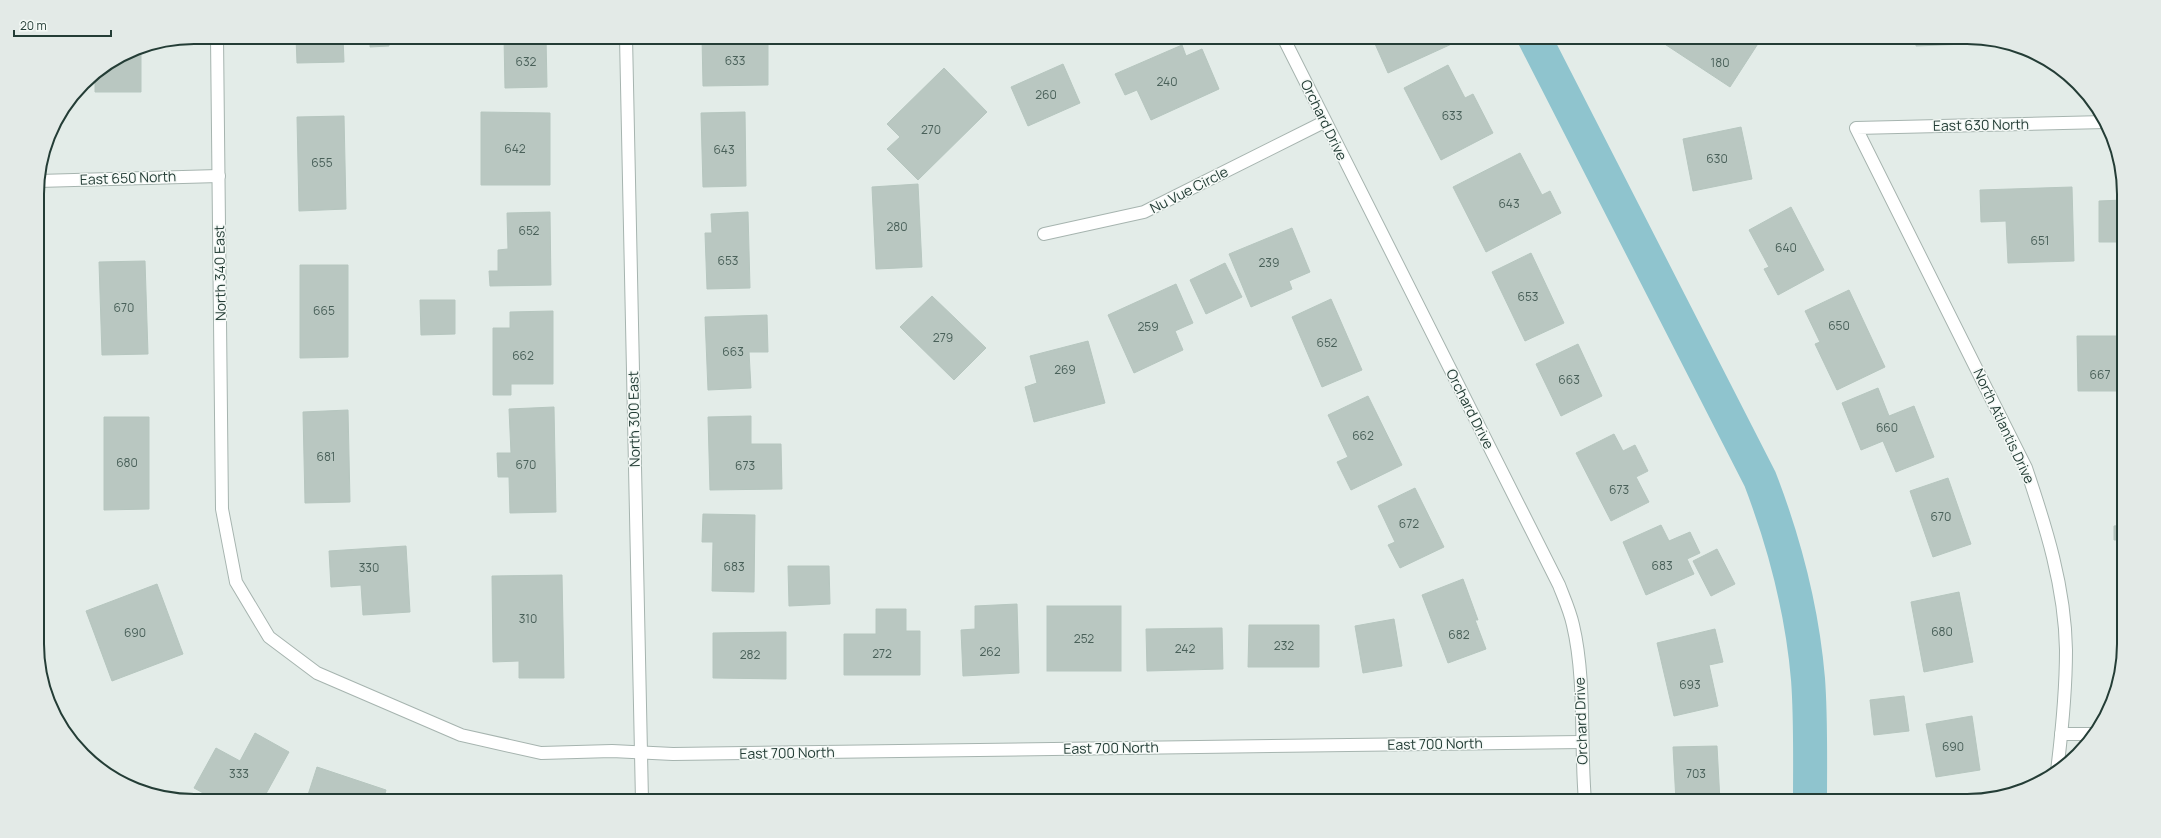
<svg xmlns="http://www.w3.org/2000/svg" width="2161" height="838" font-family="Manrope,sans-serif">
  <rect width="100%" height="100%" fill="#e3ece8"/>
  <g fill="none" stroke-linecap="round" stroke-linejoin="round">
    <path stroke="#8fc4ce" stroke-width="34" d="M1534 37 1760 479C1785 544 1802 609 1808 679 1811 719 1810 760 1810 801"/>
  </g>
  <g fill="#b9c7c1" stroke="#b6c6bf">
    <polygon points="296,37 343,37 344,62 297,63"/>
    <polygon points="370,37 389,37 389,46 370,47"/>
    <polygon points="504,37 546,37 547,87 505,88"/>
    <polygon points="702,37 768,37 768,85 703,86"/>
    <polygon points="1372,37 1467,37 1388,73"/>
    <polygon points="1654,37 1758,37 1761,39 1730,87"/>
    <polygon points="1916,37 1967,37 1991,41 1991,43 1916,46"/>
    <polygon points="1182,45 1186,56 1202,49 1219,89 1151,120 1137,90 1125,95 1115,74"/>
    <polygon points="141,48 141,92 95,92 95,73 134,49"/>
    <polygon points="1063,64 1080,103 1028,126 1011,87"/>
    <polygon points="1448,65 1465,98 1473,94 1493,133 1441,160 1404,88"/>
    <polygon points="944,68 987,112 918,180 887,149 900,137 887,124"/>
    <polygon points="481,112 550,113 550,185 481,185"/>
    <polygon points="745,112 746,186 703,187 701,113"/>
    <polygon points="344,116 346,209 299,211 297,117"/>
    <polygon points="1741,127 1752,179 1693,191 1683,139"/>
    <polygon points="1520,153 1542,195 1550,191 1561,213 1486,252 1453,187"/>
    <polygon points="918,184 922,267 876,269 872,187"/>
    <polygon points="2072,187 2074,261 2008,263 2006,221 1981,222 1980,190"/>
    <polygon points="2123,200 2123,242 2099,242 2099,201"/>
    <polygon points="1791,207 1824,270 1778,295 1764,269 1769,267 1749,230"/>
    <polygon points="550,212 551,285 490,286 489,271 498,271 498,250 508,249 507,213"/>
    <polygon points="748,212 750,288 707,289 705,233 712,233 711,214"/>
    <polygon points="1292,228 1310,272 1289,281 1292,289 1251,307 1229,254"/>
    <polygon points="1531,253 1564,323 1525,341 1492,272"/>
    <polygon points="145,261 148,354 102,355 99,262"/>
    <polygon points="1225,263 1242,297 1206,314 1190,280"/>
    <polygon points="300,265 348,265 348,357 300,358"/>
    <polygon points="1176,284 1193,323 1175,331 1183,350 1134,373 1108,315"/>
    <polygon points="1849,290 1885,367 1837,390 1815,344 1820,342 1805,311"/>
    <polygon points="932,296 986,348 954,380 900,327"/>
    <polygon points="1331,299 1362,370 1322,387 1292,317"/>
    <polygon points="420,300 455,300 455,334 421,335"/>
    <polygon points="553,311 553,384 511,384 511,395 493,395 493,328 510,328 510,312"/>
    <polygon points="767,315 768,352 749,352 751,388 708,390 705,317"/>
    <polygon points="2077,336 2118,336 2118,358 2123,358 2123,391 2078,391"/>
    <polygon points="1088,341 1105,403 1034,422 1025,387 1037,383 1030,356"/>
    <polygon points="1578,344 1602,396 1561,416 1536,364"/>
    <polygon points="1878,388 1889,416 1914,406 1934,457 1896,472 1883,441 1861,450 1842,403"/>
    <polygon points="1368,396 1402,465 1351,490 1337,462 1348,457 1328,415"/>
    <polygon points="554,407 556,512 510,513 509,477 498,477 497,453 511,453 509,409"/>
    <polygon points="348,410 350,502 305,503 303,412"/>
    <polygon points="751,416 751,444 781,444 782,489 710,490 708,417"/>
    <polygon points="104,417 149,417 149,509 104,510"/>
    <polygon points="1614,434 1623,451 1635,445 1648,471 1636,477 1649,502 1611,521 1576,453"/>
    <polygon points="1948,478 1971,544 1933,557 1910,491"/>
    <polygon points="1415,488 1444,547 1400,568 1388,545 1395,542 1378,506"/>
    <polygon points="703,514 755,515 754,592 712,591 713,542 702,542"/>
    <polygon points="1661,525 1669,541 1690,532 1700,553 1687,559 1694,574 1646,595 1623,542"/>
    <polygon points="2124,525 2124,540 2114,540 2114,526"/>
    <polygon points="406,546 410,612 363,615 361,585 331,587 329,551"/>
    <polygon points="1717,549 1735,584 1711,596 1693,561"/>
    <polygon points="788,566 829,566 830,604 789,606"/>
    <polygon points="562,575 564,678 519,678 519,661 493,662 492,576"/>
    <polygon points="1463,579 1478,620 1475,620 1486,649 1448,663 1422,595"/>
    <polygon points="157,584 183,654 112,681 86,611"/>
    <polygon points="1959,592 1973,662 1924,672 1911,602"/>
    <polygon points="1017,604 1019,673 963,676 961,630 975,629 975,606"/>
    <rect x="1047" y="606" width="74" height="65"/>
    <polygon points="876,609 906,609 906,631 920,631 920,675 844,675 844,634 876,634"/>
    <polygon points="1394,619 1402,666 1363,673 1355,626"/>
    <polygon points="1249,625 1319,625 1319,667 1248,667"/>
    <polygon points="1222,628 1223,669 1147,671 1146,629"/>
    <polygon points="1715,629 1723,662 1709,665 1718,706 1674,716 1657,643"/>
    <polygon points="786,632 786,679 713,678 713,633"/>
    <polygon points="1904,696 1909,731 1874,735 1870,700"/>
    <polygon points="1972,716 1980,770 1936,777 1926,724"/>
    <polygon points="255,733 289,752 262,801 218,801 194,788 216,748 240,761"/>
    <polygon points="1717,746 1720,801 1676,801 1673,747"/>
    <polygon points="317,767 386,790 383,801 306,801"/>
    <polygon points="1922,797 1922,801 1895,801"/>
  </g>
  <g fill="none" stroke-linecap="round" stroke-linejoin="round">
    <g stroke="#a6b4af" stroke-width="14">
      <g id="minor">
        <polyline points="217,37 222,509 236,582 269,637 317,673 461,735 541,753 612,751 673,754 1581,742"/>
        <polyline points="626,37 642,801"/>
        <path d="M1283 37 1559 585C1564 598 1570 611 1573 625 1586 680 1580 744 1585 801"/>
        <polyline points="38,181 219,176"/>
        <polyline points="1044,234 1144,212 1324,122"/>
        <polyline points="2061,734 2095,734"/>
        <path d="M2057 771C2062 731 2066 691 2066 650 2065 587 2046 527 2026 468L1856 128 2105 122"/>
      </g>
    </g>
    <use href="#minor" stroke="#fff" stroke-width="12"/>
  </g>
  <g text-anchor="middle" stroke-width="3" stroke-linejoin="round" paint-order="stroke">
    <g font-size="12" fill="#496059">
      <text x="735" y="65">633</text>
      <text x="526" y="66">632</text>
      <text x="1720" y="67">180</text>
      <text x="1167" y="86">240</text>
      <text x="1046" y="99">260</text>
      <text x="1452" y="120">633</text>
      <text x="931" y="134">270</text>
      <text x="515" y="153">642</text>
      <text x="724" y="154">643</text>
      <text x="1717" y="163">630</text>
      <text x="322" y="167">655</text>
      <text x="1509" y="208">643</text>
      <text x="897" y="231">280</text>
      <text x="529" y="235">652</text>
      <text x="2040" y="245">651</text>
      <text x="1786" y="252">640</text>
      <text x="728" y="265">653</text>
      <text x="1269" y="267">239</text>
      <text x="1528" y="301">653</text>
      <text x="124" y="312">670</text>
      <text x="324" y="315">665</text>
      <text x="1839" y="330">650</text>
      <text x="1148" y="331">259</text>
      <text x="943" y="342">279</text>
      <text x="1327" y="347">652</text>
      <text x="733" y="356">663</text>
      <text x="523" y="360">662</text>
      <text x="1065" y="374">269</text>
      <text x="2100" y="379">667</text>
      <text x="1569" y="384">663</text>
      <text x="1887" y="432">660</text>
      <text x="1363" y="440">662</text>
      <text x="326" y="461">681</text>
      <text x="127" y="467">680</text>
      <text x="526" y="469">670</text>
      <text x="745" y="470">673</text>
      <text x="1619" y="494">673</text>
      <text x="1941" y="521">670</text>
      <text x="1409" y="528">672</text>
      <text x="1662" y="570">683</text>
      <text x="734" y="571">683</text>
      <text x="369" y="572">330</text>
      <text x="528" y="623">310</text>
      <text x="1942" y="636">680</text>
      <text x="135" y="637">690</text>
      <text x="1459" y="639">682</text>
      <text x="1084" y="643">252</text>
      <text x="1284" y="650">232</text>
      <text x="1185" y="653">242</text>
      <text x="990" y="656">262</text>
      <text x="882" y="658">272</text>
      <text x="750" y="659">282</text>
      <text x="1690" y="689">693</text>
      <text x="1953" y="751">690</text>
      <text x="239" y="778">333</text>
      <text x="1696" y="778">703</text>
    </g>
    <g font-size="14" fill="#243d36" stroke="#f4f9f6">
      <text transform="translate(1324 120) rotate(64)" y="5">Orchard Drive</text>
      <text transform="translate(1981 125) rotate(-1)" y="5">East 630 North</text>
      <text transform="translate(128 178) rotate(-2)" y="5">East 650 North</text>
      <text transform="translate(1189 190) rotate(-27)" y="5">Nu Vue Circle</text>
      <text transform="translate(220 273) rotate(-91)" y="5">North 340 East</text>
      <text transform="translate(1470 409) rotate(63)" y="5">Orchard Drive</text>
      <text transform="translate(634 419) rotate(-91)" y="5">North 300 East</text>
      <text transform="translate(2004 426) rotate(65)" y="5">North Atlantis Drive</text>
      <text transform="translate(1581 721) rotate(-92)" y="5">Orchard Drive</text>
      <text transform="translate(1435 744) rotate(-1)" y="5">East 700 North</text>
      <text transform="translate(1111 748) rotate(-1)" y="5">East 700 North</text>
      <text transform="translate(787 753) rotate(-1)" y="5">East 700 North</text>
    </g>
  </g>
  <path d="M0 0H2161V838H0ZM194 44H1967A150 150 0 0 1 2117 194V644A150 150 0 0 1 1967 794H194A150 150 0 0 1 44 644V194A150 150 0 0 1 194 44Z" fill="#e3eae7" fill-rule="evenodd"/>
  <path fill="none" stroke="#243d36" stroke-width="2" d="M194 44H1967A150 150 0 0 1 2117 194V644A150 150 0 0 1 1967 794H194A150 150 0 0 1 44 644V194A150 150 0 0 1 194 44Z"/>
  <path d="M14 30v6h97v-6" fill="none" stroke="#243d36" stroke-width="2"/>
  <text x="20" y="30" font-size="12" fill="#243d36" stroke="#f4f9f6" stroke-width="3" paint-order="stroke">20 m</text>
</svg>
